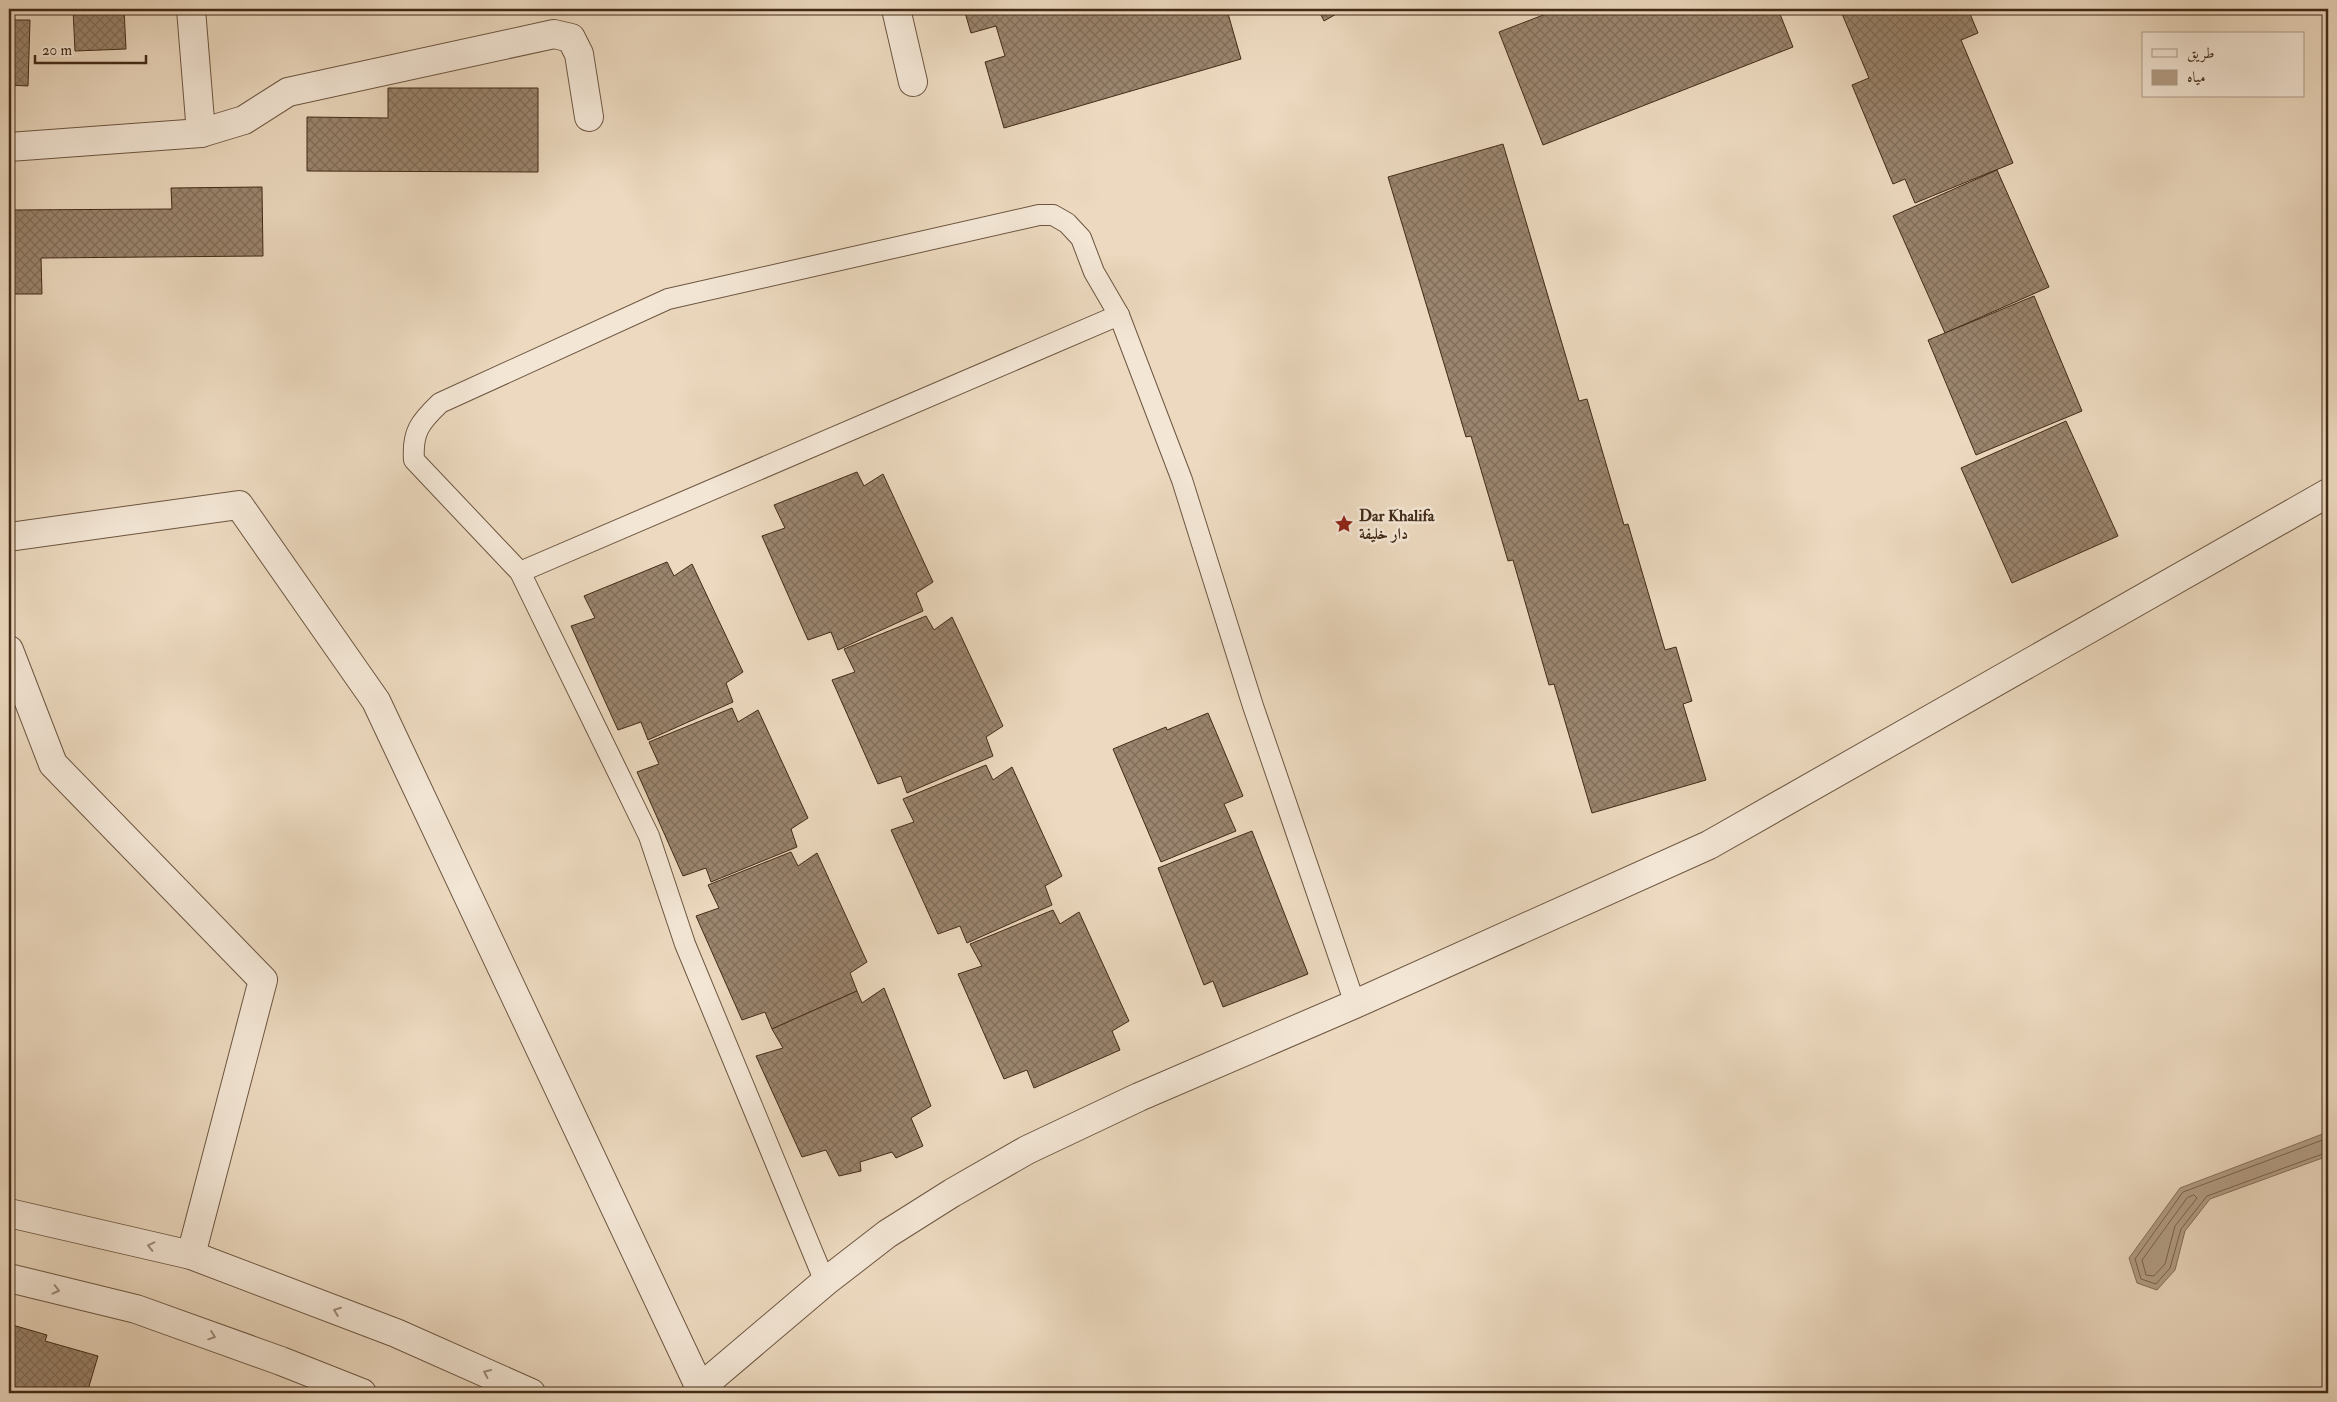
<svg xmlns="http://www.w3.org/2000/svg" width="2337" height="1402" font-family="'IM FELL Double Pica',Amiri,serif">
  <defs>
    <pattern id="building-cross-hatch" width="8" height="8" patternUnits="userSpaceOnUse" patternTransform="scale(1.25)"><rect width="8" height="8" fill="#9b856e"/><path d="M0 0l8 8M0 8l8-8" fill="none" stroke="#806d59"/></pattern>
  </defs>
  <rect width="100%" height="100%" fill="#ecd9bf"/>
  <filter id="stains"><feTurbulence type="fractalNoise" baseFrequency=".004" numOctaves="4"/><feColorMatrix values="0 0 0 0 .2 0 0 0 0 .09 0 0 0 0 .02 0 0 0 .5 -.17"/></filter>
  <radialGradient id="worn" r=".72"><stop offset=".6" stop-color="#630" stop-opacity="0"/><stop offset="1" stop-color="#630" stop-opacity=".3"/></radialGradient>
  <polygon fill="#b39e86" stroke="#86705a" points="2328,1132 2328,1156 2210,1199 2185,1231 2175,1270 2157,1290 2137,1283 2129,1258 2180,1188"/>
  <g fill="none" stroke-linecap="round" stroke-linejoin="round">
    <g stroke="#7b644e" stroke-width="1">
      <polyline points="2328,1138 2183,1192 2135,1259 2141,1279 2156,1284 2170,1268 2181,1229 2207,1196 2328,1152"/>
      <polygon points="2194,1195 2197,1198 2175,1226 2165,1264 2154,1276 2146,1275 2142,1260 2187,1198"/>
    </g>
  </g>
  <g fill="url(#building-cross-hatch)" stroke="#432b17">
    <polygon points="73,9 124,9 126,49 75,51"/>
    <polygon points="331,9 383,9 383,11"/>
    <polygon points="964,9 1234,9 1227,10 1241,59 1004,128 985,62 1005,56 996,26 971,33"/>
    <polygon points="1318,9 1345,9 1324,21"/>
    <polygon points="1559,9 1778,9 1793,47 1543,145 1499,32"/>
    <polygon points="1840,9 1968,9 1978,33 1961,40 2013,163 1915,203 1905,179 1893,184 1852,85 1869,78"/>
    <polygon points="9,20 30,20 28,86 9,85"/>
    <polygon points="388,88 538,88 538,172 307,171 307,117 388,118"/>
    <polygon points="1503,144 1579,401 1587,399 1624,525 1628,524 1665,650 1676,647 1692,701 1683,704 1706,780 1592,813 1554,684 1549,685 1513,560 1508,561 1471,436 1466,437 1388,177"/>
    <polygon points="1997,170 2049,287 1945,333 1893,216"/>
    <polygon points="262,187 263,256 41,258 42,294 9,294 9,210 172,209 171,188"/>
    <polygon points="2034,296 2082,411 1976,455 1928,340"/>
    <polygon points="2066,421 2118,536 2012,583 1961,468"/>
    <polygon points="857,472 864,486 883,474 933,582 916,593 923,611 838,650 831,632 808,640 762,536 785,528 774,505"/>
    <polygon points="667,562 674,576 692,564 743,672 726,683 733,702 648,740 641,722 618,730 571,626 595,618 584,596"/>
    <polygon points="926,616 934,630 952,617 1003,726 986,737 993,756 907,793 901,776 878,784 832,680 855,672 844,649"/>
    <polygon points="732,708 738,722 758,710 808,818 791,829 797,847 711,882 706,868 683,876 637,772 659,764 649,742"/>
    <polygon points="1208,713 1243,796 1224,804 1236,831 1161,862 1113,749 1166,727 1167,730"/>
    <polygon points="986,765 993,780 1012,767 1062,876 1045,886 1052,905 967,943 960,926 938,934 891,830 914,822 903,799"/>
    <polygon points="1252,831 1308,974 1223,1007 1213,981 1204,985 1158,868"/>
    <polygon points="791,852 798,866 817,853 867,962 850,973 857,991 772,1029 765,1012 742,1020 696,916 719,908 708,885"/>
    <polygon points="1053,910 1060,924 1079,912 1129,1021 1112,1031 1120,1050 1034,1088 1027,1070 1004,1079 958,974 982,966 970,944"/>
    <polygon points="884,988 931,1106 911,1118 923,1146 896,1158 892,1152 860,1162 861,1171 839,1176 826,1150 802,1157 756,1056 783,1048 772,1029 857,991 862,1003"/>
    <polygon points="9,1324 47,1335 45,1341 98,1356 87,1393 9,1393"/>
  </g>
  <g fill="none" stroke-linecap="round" stroke-linejoin="round">
    <g stroke="#6d5641" stroke-width="22">
      <g id="service">
        <polyline points="520,572 1119,315"/>
        <path d="M825 1282 685 944 649 836 520 572 414 460C412 432 420 422 440 403L668 299 1039 215H1053L1067 223 1081 238 1094 272 1119 315 1182 480 1253 706 1355 1004"/>
      </g>
    </g>
    <g stroke="#6d5641" stroke-width="30">
      <g id="minor">
        <polyline points="191,9 201,133"/>
        <polyline points="896,9 913,82"/>
        <polyline points="9,147 201,133 244,120 288,92 554,34 571,38 579,54 589,117"/>
        <polyline points="9,537 239,505 376,701 700,1388"/>
        <polyline points="9,650 53,764 263,980 191,1255"/>
        <polyline points="696,1393 700,1388 825,1282 887,1234 952,1193 1027,1150 1139,1097 1355,1004 1709,845 2328,493"/>
      </g>
    </g>
    <g stroke="#6d5641" stroke-width="30">
      <g id="tertiary">
        <polyline points="9,1213 191,1255 396,1333 531,1393"/>
        <polyline points="9,1278 136,1309 281,1361 362,1393"/>
      </g>
    </g>
    <use href="#service" stroke="#f3e6d5" stroke-width="20"/>
    <use href="#minor" stroke="#f3e6d5" stroke-width="28"/>
    <use href="#tertiary" stroke="#f3e6d5" stroke-width="28"/>
  </g>
  <defs><path id="oneway-chevron" d="M-2-3.5L2.5 0L-2 3.5" fill="none" stroke-width="1.6" stroke-linecap="round" stroke-linejoin="round" transform="scale(1.25)"/></defs>
  <g stroke="#9b8876">
    <use href="#oneway-chevron" transform="translate(151 1246) rotate(-167)"/>
    <use href="#oneway-chevron" transform="translate(56 1290) rotate(14)"/>
    <use href="#oneway-chevron" transform="translate(337 1311) rotate(-159)"/>
    <use href="#oneway-chevron" transform="translate(212 1336) rotate(19)"/>
    <use href="#oneway-chevron" transform="translate(487 1373) rotate(-156)"/>
  </g>
  <defs>
    <g id="sight-bare" transform="scale(1.5)"><path d="M0-6L1.8-2.2L6-1.7L2.9 1.2L3.7 5.4L0 3.3L-3.7 5.4L-2.9 1.2L-6-1.7L-1.8-2.2Z" fill="#8f2418" stroke="#f3e6d5" stroke-width="2.5" paint-order="stroke"/></g>
  </defs>
  <g fill-rule="evenodd">
    <use href="#sight-bare" x="1344" y="524"/>
  </g>
  <g text-anchor="middle" stroke-width="5" stroke-linejoin="round" paint-order="stroke">
    <g font-size="16" font-weight="bold" fill="#432b17" stroke="#f3e6d5" text-anchor="start">
      <text x="1359" y="521">Dar Khalifa<tspan x="1359" dy="18">دار خليفة</tspan></text>
    </g>
  </g>
  <rect width="2337" height="1402" fill="none" stroke="#ecd9bf" stroke-width="30"/>
  <rect x="10" y="10" width="2317" height="1382" fill="none" stroke="#432b17" stroke-width="2.5"/>
  <rect x="15" y="15" width="2307" height="1372" fill="none" stroke="#432b17"/>
  <rect x="2142" y="32" width="162" height="65" fill="#f3e6d5" stroke="#ad9b89"/>
  <rect x="2152" y="49" width="25" height="8" fill="#f3e6d5" stroke="#ad9b89"/>
  <text x="2187" y="58" font-size="15" fill="#432b17">طريق</text>
  <rect x="2152" y="70" width="25" height="15" fill="#b39e86" stroke="#ad9b89"/>
  <text x="2187" y="82" font-size="15" fill="#432b17">مياه</text>
  <path d="M35 55v8h111v-8" fill="none" stroke="#432b17" stroke-width="2.5"/>
  <text x="42" y="55" font-size="15" fill="#432b17" stroke="#f3e6d5" stroke-width="4" paint-order="stroke">20 m</text>
  <rect width="100%" height="100%" filter="url(#stains)"/>
  <rect width="100%" height="100%" fill="url(#worn)"/>
</svg>
